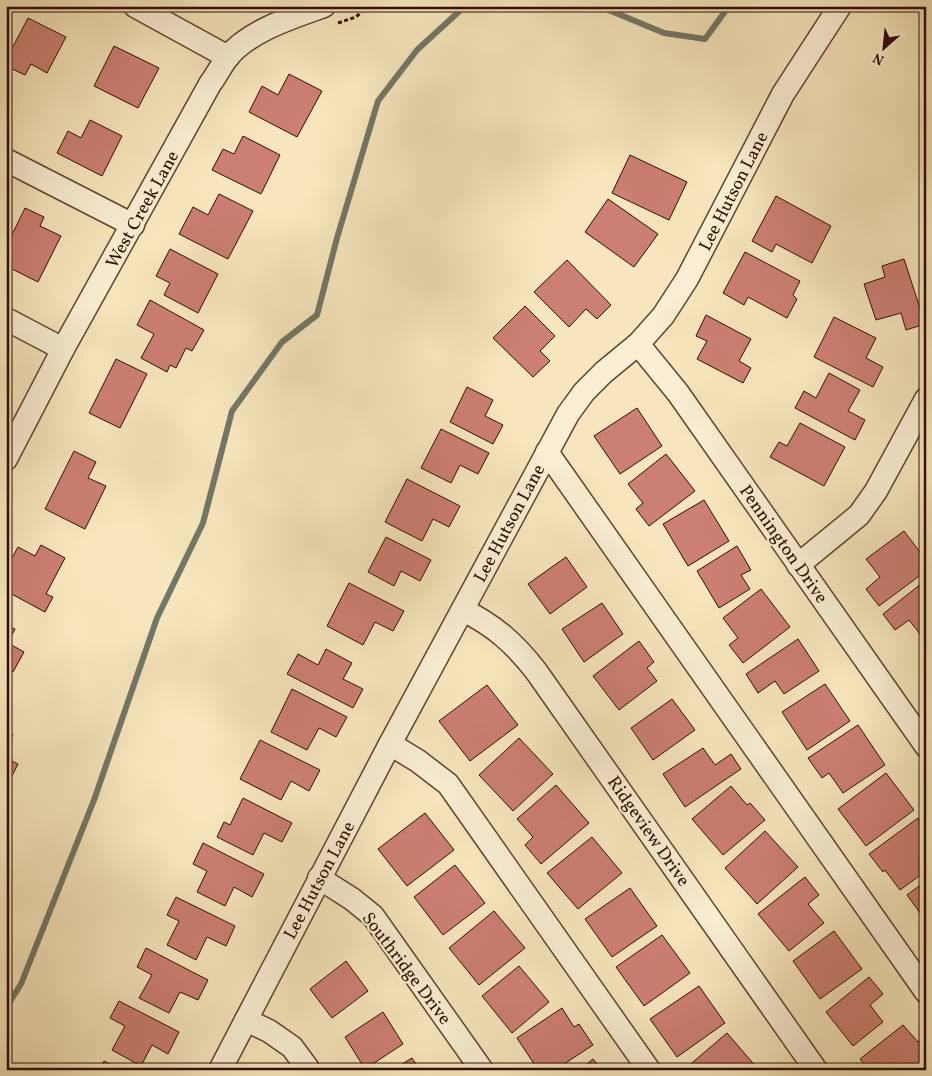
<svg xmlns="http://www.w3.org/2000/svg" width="932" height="1076" font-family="Vollkorn,serif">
  <rect width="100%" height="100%" fill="#f7e6bd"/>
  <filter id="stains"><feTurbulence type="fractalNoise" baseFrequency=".004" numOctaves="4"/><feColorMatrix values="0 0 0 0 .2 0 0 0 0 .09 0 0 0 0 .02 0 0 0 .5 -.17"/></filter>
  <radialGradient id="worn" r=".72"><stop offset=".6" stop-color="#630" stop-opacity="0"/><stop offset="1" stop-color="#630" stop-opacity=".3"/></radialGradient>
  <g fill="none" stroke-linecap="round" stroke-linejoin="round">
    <g stroke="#717867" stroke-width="6">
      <polyline points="599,6 664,33 705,39 729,6"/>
      <polyline points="6,1008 21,984 94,800 157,618 203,523 232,411 282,342 317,315 337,238 378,101 417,50 465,6"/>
    </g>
  </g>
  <g fill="#cc7f73" stroke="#2d0d00">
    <polygon points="28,18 66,37 47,73 31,64 25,75 6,66 6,60"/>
    <polygon points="114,46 159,68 138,108 94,86"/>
    <polygon points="289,74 322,91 297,137 249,112 262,86 278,95"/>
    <polygon points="90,120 122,136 102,176 57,153 68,131 81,138"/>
    <polygon points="243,136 280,155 261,194 212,170 223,149 234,154"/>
    <polygon points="630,155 687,182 669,220 612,193"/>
    <polygon points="219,194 253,211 228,259 179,234 193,207 208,215"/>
    <polygon points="776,196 831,226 812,263 776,244 772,252 752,241"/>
    <polygon points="608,199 658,234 634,267 585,232"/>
    <polygon points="25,208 44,217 40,226 61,236 38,282 6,266 6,247"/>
    <polygon points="170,249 218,274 198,313 164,295 170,283 156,276"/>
    <polygon points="745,252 800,281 793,295 797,299 787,318 748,297 744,305 723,293"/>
    <polygon points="904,259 925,324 906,330 901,313 876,320 864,284 885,277 882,266"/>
    <polygon points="567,260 611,305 597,319 586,309 569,327 534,292"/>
    <polygon points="150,300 204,330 192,351 186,348 176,368 170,365 167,372 141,358 154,334 137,325"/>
    <polygon points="525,306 555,336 540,351 550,361 533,377 493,338"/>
    <polygon points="706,315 751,339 739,361 751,368 743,383 697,359 707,341 696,336"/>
    <polygon points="834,317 876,338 866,358 883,367 873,387 814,357"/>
    <polygon points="116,359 147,374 120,428 89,413"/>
    <polygon points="829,373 860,390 848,411 865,420 855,440 795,408 804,391 816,398"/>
    <polygon points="467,387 493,400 485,416 503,425 493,444 450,422"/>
    <polygon points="637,408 662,446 620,474 594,436"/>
    <polygon points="800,423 845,447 824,486 770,457 779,442 787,446"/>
    <polygon points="441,429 489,453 478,474 460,465 451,483 421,468"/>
    <polygon points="74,451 96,462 88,478 106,486 85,529 45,509"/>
    <polygon points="666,454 695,491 649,526 636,509 643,503 628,484"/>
    <polygon points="407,479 460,506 449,527 433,519 422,541 385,522"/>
    <polygon points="704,500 729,541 688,566 663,524"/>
    <polygon points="904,531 926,560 926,571 879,606 866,589 880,577 866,559"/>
    <polygon points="386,537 431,560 420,581 401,571 394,586 368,572"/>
    <polygon points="41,545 65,558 46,594 53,597 45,612 6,591 6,569 18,547 35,556"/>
    <polygon points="737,546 751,570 741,575 750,589 719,608 697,571"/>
    <polygon points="566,557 587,587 550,614 528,584"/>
    <polygon points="926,580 926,637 924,639 909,620 895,630 883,614"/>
    <polygon points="349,583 404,611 393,631 375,622 363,645 327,626"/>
    <polygon points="761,589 790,627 743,663 729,645 738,638 723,618"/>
    <polygon points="602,603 623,634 584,662 562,629"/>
    <polygon points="6,625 15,629 8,643 24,652 13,672 6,669"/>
    <polygon points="798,639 819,671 784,694 775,681 758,693 746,674"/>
    <polygon points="639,641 654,662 647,668 657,681 619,710 593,676"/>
    <polygon points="326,649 352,663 343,679 363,689 353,708 287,674 298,654 318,665"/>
    <polygon points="825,684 850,721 807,750 782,712"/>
    <polygon points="487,685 518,725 470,761 439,721"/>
    <polygon points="292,689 347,717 336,737 319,728 307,750 271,732"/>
    <polygon points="672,699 695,730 653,760 631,728"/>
    <polygon points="858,725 885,765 843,793 829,773 822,778 808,758"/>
    <polygon points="6,732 13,735 6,748"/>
    <polygon points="519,738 553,774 513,811 479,775"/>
    <polygon points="260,740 320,770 309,791 291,781 281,800 240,779"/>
    <polygon points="703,748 715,765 731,754 741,769 685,807 663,774"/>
    <polygon points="6,758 18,764 9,782 6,780"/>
    <polygon points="886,773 914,810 866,846 838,809"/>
    <polygon points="556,785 589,823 541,864 525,845 533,837 517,819"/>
    <polygon points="731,786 747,805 750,803 765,820 723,855 692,819"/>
    <polygon points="243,798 292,823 282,842 264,833 253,855 217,837 224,822 230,825"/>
    <polygon points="425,813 454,850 407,886 378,849"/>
    <polygon points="918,818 926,828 926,871 900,890 885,870 883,872 869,854"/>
    <polygon points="765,831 798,867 757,904 725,868"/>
    <polygon points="592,837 622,873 578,909 547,873"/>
    <polygon points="203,843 264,874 252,897 234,887 225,906 197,892 207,871 193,864"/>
    <polygon points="455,865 485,903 443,935 414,897"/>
    <polygon points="805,877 819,895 808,904 824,923 789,951 758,914"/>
    <polygon points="926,881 926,921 907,895"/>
    <polygon points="630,888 657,926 612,957 585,919"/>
    <polygon points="176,897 235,926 226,946 207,937 196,960 167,945 179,921 167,915"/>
    <polygon points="494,911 525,948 479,985 449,948"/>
    <polygon points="834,931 862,969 820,999 793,961"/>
    <polygon points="662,935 690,973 644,1006 616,967"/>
    <polygon points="146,948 208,980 198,1000 180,992 169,1013 139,998 152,975 137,967"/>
    <polygon points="346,961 368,991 332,1018 310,989"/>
    <polygon points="519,966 549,1002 512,1033 482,996"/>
    <polygon points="869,977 883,994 870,1005 883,1022 853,1046 826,1012"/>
    <polygon points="699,986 725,1023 677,1057 650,1019"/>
    <polygon points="119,1001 179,1032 168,1054 152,1045 141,1066 112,1050 125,1026 110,1018"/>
    <polygon points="562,1008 574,1027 579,1024 593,1045 555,1070 538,1070 517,1038"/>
    <polygon points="383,1012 403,1044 365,1069 345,1037"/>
    <polygon points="903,1025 918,1042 920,1041 926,1048 926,1067 922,1070 869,1070 860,1059"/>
    <polygon points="727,1033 758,1069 687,1070 686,1068"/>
    <polygon points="412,1058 420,1070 392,1070"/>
    <polygon points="593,1059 602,1070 579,1070"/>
    <polygon points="104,1061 121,1070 100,1070"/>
  </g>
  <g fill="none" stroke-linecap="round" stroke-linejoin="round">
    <g stroke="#60432f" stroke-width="25">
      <g id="minor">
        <polyline points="135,6 228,57"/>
        <polyline points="6,160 133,225"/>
        <polyline points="6,319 63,349"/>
        <polyline points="638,344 678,393 926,746"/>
        <polyline points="547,452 926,992"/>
        <path d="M6 459 63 349 210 84C216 76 221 66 227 58 248 31 293 17 324 6"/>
        <polyline points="798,565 859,515 876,491 926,399"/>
        <path d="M463 610C495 626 514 643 536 671L816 1070"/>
        <polyline points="390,744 418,761 448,784 649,1070"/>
        <polyline points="319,878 352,899 373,916 482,1070"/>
        <polyline points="246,1020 269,1031 292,1047 309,1070"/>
        <polyline points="220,1070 390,744 568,414 584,392 604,372 638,344 663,316 687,279 783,94 840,6"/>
      </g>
    </g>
    <polyline stroke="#2d0d00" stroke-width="3" stroke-dasharray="4 2.5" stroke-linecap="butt" points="338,23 356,17 368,6"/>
    <use href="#minor" stroke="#faefd4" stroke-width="22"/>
  </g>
  <g text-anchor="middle" stroke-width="4.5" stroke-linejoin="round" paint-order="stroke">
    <g font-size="18" fill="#2d0d00" stroke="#faefd4">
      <text transform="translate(733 191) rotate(-63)" y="6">Lee Hutson Lane</text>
      <text transform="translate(142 209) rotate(-61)" y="6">West Creek Lane</text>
      <text transform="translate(509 523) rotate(-62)" y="6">Lee Hutson Lane</text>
      <text transform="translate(784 544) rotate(55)" y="6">Pennington Drive</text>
      <text transform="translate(649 831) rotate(55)" y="6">Ridgeview Drive</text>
      <text transform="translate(319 880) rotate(-62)" y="6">Lee Hutson Lane</text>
      <text transform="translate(407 968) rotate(53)" y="6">Southridge Drive</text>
    </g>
  </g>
  <rect width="932" height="1076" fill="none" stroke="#f7e6bd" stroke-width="25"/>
  <rect x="8" y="8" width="917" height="1061" fill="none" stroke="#2d0d00" stroke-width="2.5"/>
  <rect x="12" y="12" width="907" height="1051" fill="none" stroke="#2d0d00"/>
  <g transform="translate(884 48) rotate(207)" stroke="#faefd4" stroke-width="4" paint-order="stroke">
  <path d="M0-4L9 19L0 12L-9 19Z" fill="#2d0d00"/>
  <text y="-8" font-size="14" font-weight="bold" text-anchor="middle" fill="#2d0d00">N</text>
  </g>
  <rect width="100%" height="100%" filter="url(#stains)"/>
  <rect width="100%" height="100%" fill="url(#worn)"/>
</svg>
